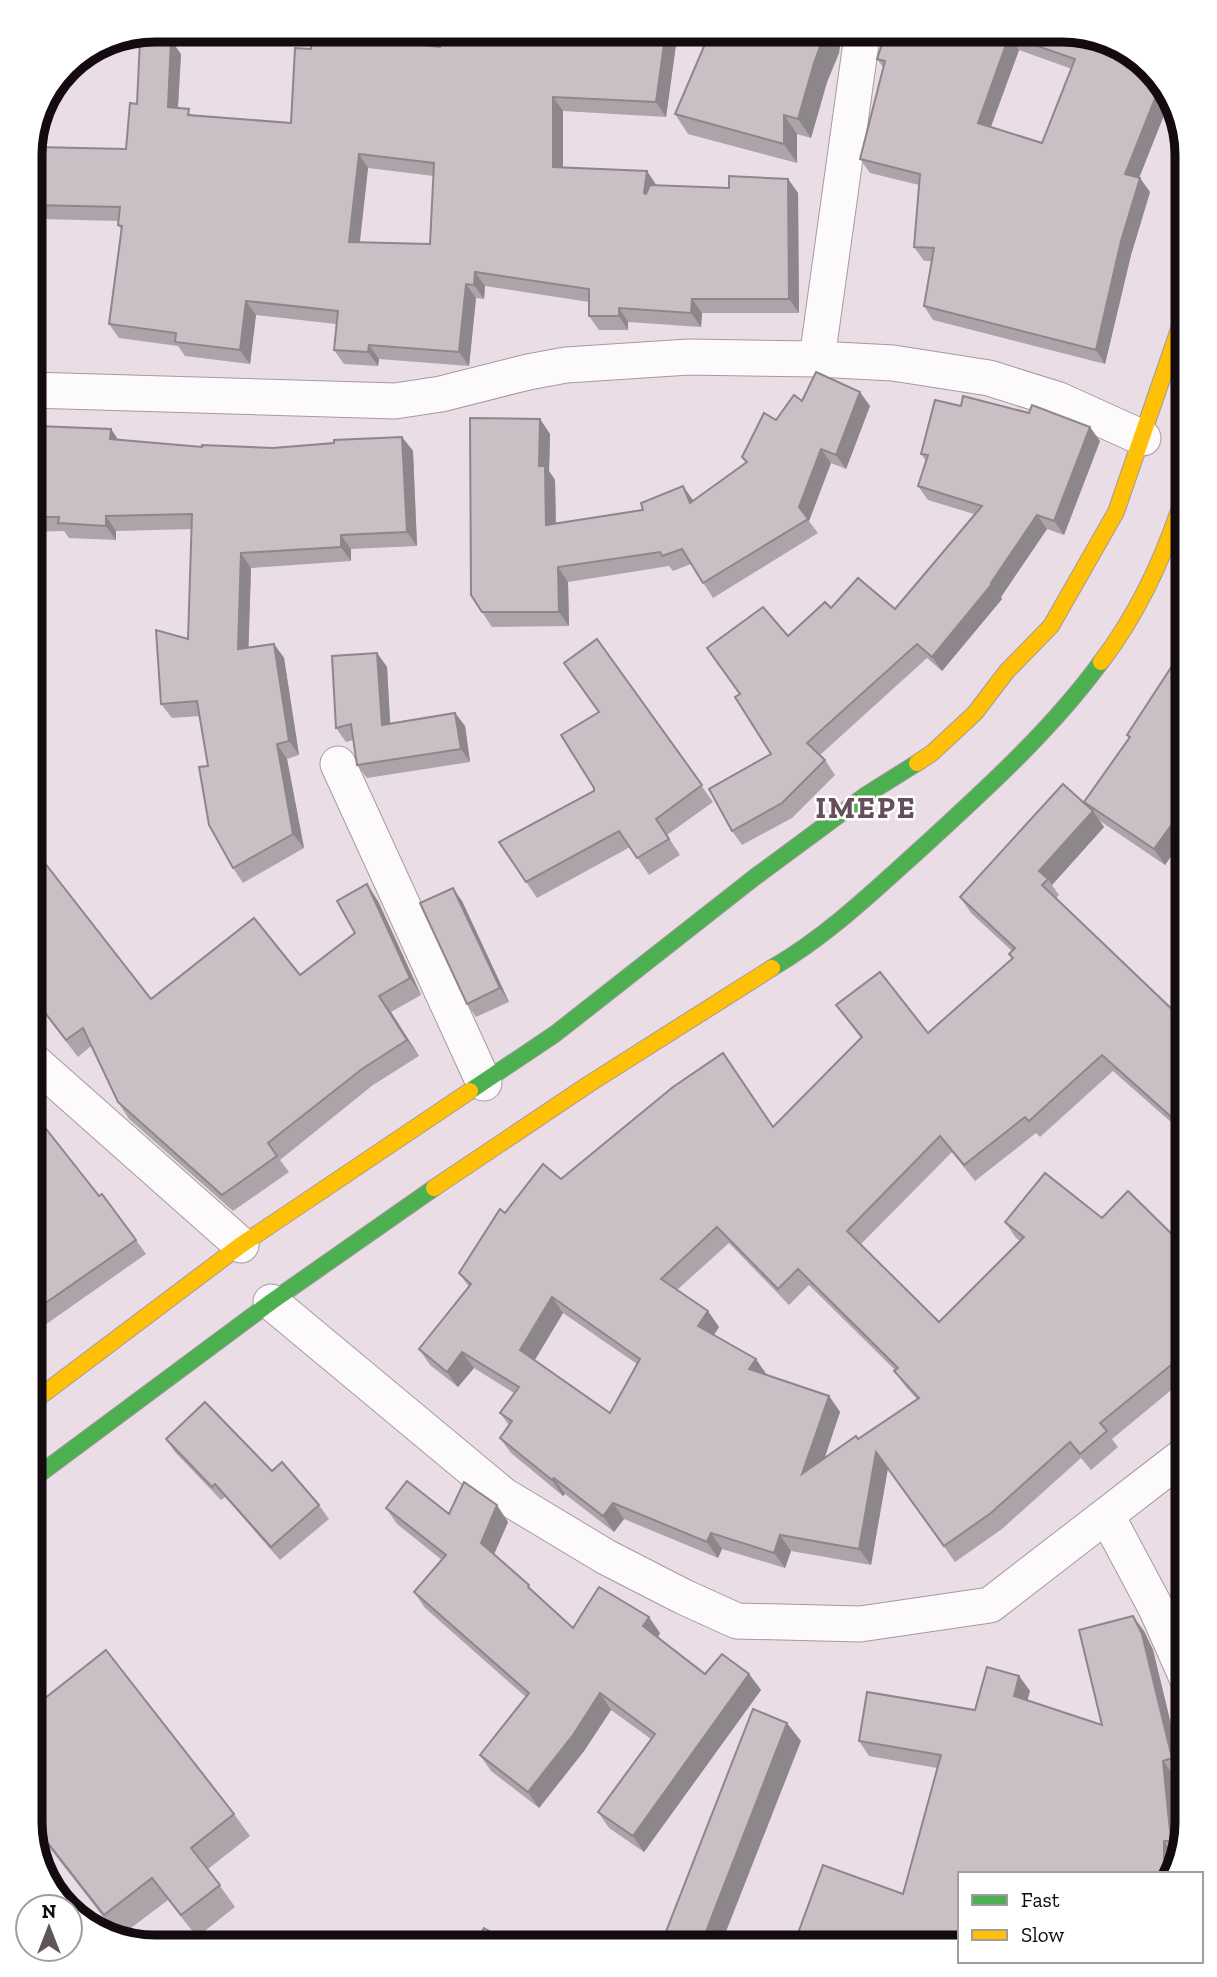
<svg xmlns="http://www.w3.org/2000/svg" width="1217" height="1977" font-family="'Zilla Slab',serif">
  <rect width="100%" height="100%" fill="#ebdde5"/>
  <g fill="none" stroke-linecap="round" stroke-linejoin="round">
    <g stroke="#a59aa0" stroke-width="37">
      <g id="street">
        <polyline points="817,359 861,43 856,30"/>
        <polyline points="30,390 395,401 441,394 528,372 566,365 689,357 817,359 893,363 989,378 1059,400 1143,438"/>
        <polyline points="338,764 484,1083"/>
        <polyline points="30,1058 241,1245"/>
        <polyline points="271,1302 503,1495 606,1557 684,1597 737,1621 860,1624 990,1605 1187,1453"/>
        <polyline points="1107,1516 1156,1608 1187,1678"/>
      </g>
    </g>
    <g stroke="#a59aa0" stroke-width="18">
      <g id="fast">
        <path d="M772 968C829 935 877 888 926 844 988 787 1051 730 1101 662"/>
        <polyline points="470,1091 555,1034 755,877 866,795 917,763"/>
        <polyline points="30,1481 271,1302 434,1188"/>
      </g>
    </g>
    <g stroke="#a59aa0" stroke-width="18">
      <g id="slow">
        <path d="M1101 662C1140 611 1168 548 1187 486"/>
        <polyline points="917,763 932,753 975,713 1007,671 1051,626 1116,512 1187,306"/>
        <polyline points="434,1188 589,1084 772,968"/>
        <polyline points="30,1404 241,1245 470,1091"/>
      </g>
    </g>
    <use href="#street" stroke="#fcfafb" stroke-width="35"/>
    <use href="#fast" stroke="#4caf50" stroke-width="16"/>
    <use href="#slow" stroke="#ffc107" stroke-width="16"/>
  </g>
  <g fill="#ada4a9" fill-rule="evenodd">
    <polygon points="173,30 214,30 214,32"/>
    <path d="M375 30V40L440 47 442 30H678L666 117 563 111V167L657 186 729 188 788 179 798 193 799 313H702L701 327 628 322V330H599L589 316V302L485 286 484 299 476 298 469 366 379 359 378 366 344 364 334 350 336 324 256 315 250 364 185 356 178 346 119 338 109 324 122 231 118 225V221L43 219 42 227 30 226V147L39 127 41 147 126 149 137 104 181 54 178 108 193 115 291 123 311 49ZM368 168 434 176 430 244 360 242Z"/>
    <path d="M887 30H1070L1132 51 1174 99 1175 102 1170 100 1139 178 1150 192 1131 255 1105 364 933 320 924 306 932 261H924L914 247 919 185 870 173 860 159 883 67 877 59ZM1019 50 1072 69 1042 143 991 127Z"/>
    <polygon points="840,45 839,53 827,82 811,138 797,134 797,163 688,134 675,114"/>
    <polygon points="802,401 870,406 846,469 831,463 809,521 818,533 713,598 691,564 673,571 669,566 568,582 569,626 492,627 482,612 540,419 550,434 549,471 555,480 556,523 693,501 746,462 742,457 776,420"/>
    <polygon points="30,414 38,414 47,426 111,429 118,440 202,447 273,448 402,437 413,451 417,546 351,549 351,561 251,568 248,647 274,644 284,658 299,755 287,759 304,848 243,883 233,868 208,766 200,716 172,718 161,704 188,639 192,529 116,531 116,540 69,538 64,531 30,532"/>
    <polygon points="1100,441 1064,535 1047,529 1001,597 1002,599 942,671 927,658 820,755 825,760 835,775 792,818 742,845 732,831 771,754 740,694 788,636 831,608 895,609 974,514 928,500 918,486 926,461 921,454"/>
    <polygon points="597,639 713,802 667,835 680,855 649,875 630,847 537,898 499,842 594,791 599,712"/>
    <path d="M1187 643V833L1165 865 1100 821 1104 827 1052 885 1059 895 1056 898 1177 1014 1187 1004V1140L1181 1131 1113 1071 1040 1137 1036 1133 975 1181 952 1152 861 1244 939 1322 1020 1241 1016 1238 1005 1222 1102 1218 1186 1248 1187 1247V1377L1112 1439 1118 1447 1091 1470 1081 1458 1002 1529 955 1562 888 1468 871 1565 791 1551 785 1568 722 1549 718 1558 624 1519 614 1532 565 1494 563 1496 511 1453 500 1438 509 1425 500 1413 514 1393 474 1368 458 1387 430 1365 419 1349 469 1287 459 1273 505 1213 561 1179 773 1127 861 1038 836 1005 928 1033 1012 958 1009 954 1012 951 971 913 960 897 1087 805 1084 802 1130 739 1127 735ZM729 1243 789 1305 809 1285 895 1370 894 1371 906 1387 917 1399 858 1439 824 1459 840 1412 829 1396 767 1375 714 1335 719 1327 677 1290ZM563 1313 637 1364 610 1413 535 1360Z"/>
    <polygon points="377,653 387,667 390,723 455,713 465,726 470,762 367,778 357,765 353,740 346,742 336,728"/>
    <polygon points="30,844 151,999 300,975 355,933 378,901 421,995 391,1012 419,1056 373,1085 280,1160 289,1172 233,1211 129,1119 118,1102 91,1046 78,1057 30,995"/>
    <polygon points="462,901 509,1002 476,1017 467,1004"/>
    <polygon points="30,1136 99,1196 136,1240 146,1254 45,1325 37,1316 30,1322"/>
    <polygon points="166,1439 272,1471 319,1505 329,1519 280,1560 225,1497 221,1500 175,1452"/>
    <polygon points="386,1508 449,1514 508,1522 494,1554 573,1628 660,1633 658,1638 705,1674 749,1674 761,1690 644,1852 609,1828 598,1812 651,1739 611,1710 584,1751 539,1808 491,1771 480,1755 526,1697 425,1608 414,1592 442,1560 397,1524"/>
    <polygon points="1144,1631 1153,1650 1183,1774 1174,1776 1181,1847 1178,1856 1174,1857 1175,1868 1173,1874 960,1874 960,1947 793,1947 903,1894 937,1768 869,1756 859,1741 975,1710 1019,1676 1030,1691 1027,1701 1102,1725"/>
    <polygon points="30,1710 234,1814 250,1836 208,1869 235,1907 197,1937 168,1900 119,1937 30,1823"/>
  </g>
  <g fill="#8d868a">
    <polygon points="365,30 375,30 375,53 365,39"/>
    <polygon points="666,30 678,30 666,117 656,102"/>
    <polygon points="826,30 836,30 840,45 839,53 827,82 811,138 798,119 814,63"/>
    <polygon points="1009,36 1019,50 987,137 978,123"/>
    <polygon points="171,40 181,54 177,121 168,107"/>
    <polygon points="1160,86 1170,100 1135,188 1125,174"/>
    <polygon points="553,97 563,111 563,181 553,167"/>
    <polygon points="784,115 797,134 797,163 784,144"/>
    <polygon points="39,127 41,150 31,144"/>
    <polygon points="359,154 368,168 358,256 349,242"/>
    <polygon points="647,171 657,186 654,207 644,193"/>
    <polygon points="1140,178 1150,192 1131,255 1105,364 1096,350 1121,241"/>
    <polygon points="788,179 798,193 799,313 789,299"/>
    <polygon points="33,205 43,219 42,227 32,213"/>
    <polygon points="475,272 485,286 484,299 474,285"/>
    <polygon points="466,284 476,298 469,366 459,352"/>
    <polygon points="692,299 702,313 701,327 691,313"/>
    <polygon points="246,301 256,315 250,364 240,350"/>
    <polygon points="619,308 628,322 628,330 619,316"/>
    <polygon points="369,345 379,359 378,366 368,352"/>
    <polygon points="860,392 870,406 846,469 836,455"/>
    <polygon points="38,414 48,428 38,426"/>
    <polygon points="540,419 550,434 549,471 555,480 556,539 546,525 539,466"/>
    <polygon points="1090,427 1100,441 1064,535 1054,521"/>
    <polygon points="111,429 121,444 110,439"/>
    <polygon points="402,437 413,451 417,546 407,532"/>
    <polygon points="821,449 831,463 809,521 799,507"/>
    <polygon points="683,486 693,500 690,503"/>
    <polygon points="1037,515 1047,529 1001,597 1002,599 942,671 932,657 991,583"/>
    <polygon points="106,516 116,531 116,540 106,526"/>
    <polygon points="341,535 351,549 351,561 341,547"/>
    <polygon points="241,553 251,568 248,664 238,649"/>
    <polygon points="558,567 568,582 569,626 559,612"/>
    <polygon points="274,644 284,658 299,755 289,741"/>
    <polygon points="377,653 387,667 391,738 382,725"/>
    <polygon points="455,713 465,726 470,762 461,749"/>
    <polygon points="277,744 287,759 304,848 293,834"/>
    <polygon points="1093,811 1104,827 1052,885 1048,879 1039,871"/>
    <polygon points="1180,813 1187,824 1187,833 1165,865 1154,849"/>
    <polygon points="367,884 378,901 421,995 410,978"/>
    <polygon points="453,888 462,901 509,1002 500,988"/>
    <polygon points="379,996 391,1012 419,1056 407,1040"/>
    <polygon points="552,1297 563,1313 531,1366 520,1350"/>
    <polygon points="708,1311 719,1327 709,1342 698,1326"/>
    <polygon points="462,1352 474,1368 458,1387 447,1372"/>
    <polygon points="756,1359 767,1375 749,1369"/>
    <polygon points="829,1396 840,1412 814,1490 802,1474"/>
    <polygon points="876,1452 888,1468 871,1565 859,1549"/>
    <polygon points="554,1478 565,1494 563,1496 552,1480"/>
    <polygon points="613,1503 624,1519 614,1532 603,1516"/>
    <polygon points="497,1505 508,1522 492,1559 481,1543"/>
    <polygon points="711,1533 722,1549 718,1558 707,1542"/>
    <polygon points="780,1535 791,1551 785,1568 774,1553"/>
    <polygon points="1133,1616 1144,1631 1153,1650 1183,1774 1172,1758"/>
    <polygon points="649,1617 660,1633 654,1643 643,1626"/>
    <polygon points="749,1674 761,1690 644,1852 633,1836"/>
    <polygon points="1019,1676 1030,1691 1024,1712 1014,1696"/>
    <polygon points="600,1693 611,1710 584,1751 539,1808 528,1792"/>
    <polygon points="787,1723 801,1741 720,1947 700,1947"/>
    <polygon points="1163,1761 1174,1776 1181,1847 1179,1853 1171,1841"/>
    <polygon points="1164,1841 1174,1857 1175,1868 1173,1874 1164,1874"/>
    <polygon points="869,1934 878,1947 864,1947"/>
  </g>
  <g fill="#c9bfc5" stroke="#8d868a" stroke-width="2" fill-rule="evenodd">
    <path d="M311 30H365V39L440 47 442 30H666L656 102 553 97V167L647 171 644 193 646 194 650 185 729 188V176L788 179 789 299H692L691 313 619 308V316H589V289L475 272 474 285 466 284 459 352 369 345 368 352 334 350 338 311 246 301 240 350 175 342 176 333 109 324 122 226 118 225 120 207 33 205 32 213H30V147L31 144 37 145 36 147 126 149 130 103 137 104 140 39 171 40 168 107 189 109 188 115 291 123 295 48 311 49ZM359 154 434 163 430 244 349 242Z"/>
    <polygon points="711,30 826,30 814,63 798,119 784,115 784,144 675,114"/>
    <path d="M887 30H1070L1132 51 1163 87 1160 86 1125 174 1140 178 1121 241 1096 350 924 306 934 248 914 247 920 174 860 159 885 61 877 59ZM1009 36 1075 59 1042 143 978 123Z"/>
    <polygon points="816,372 860,392 836,455 821,449 799,507 808,519 703,583 682,549 662,556 660,552 558,567 559,612 482,612 471,595 470,418 540,419 539,466 545,466 546,525 643,510 641,503 683,486 690,503 747,462 742,457 764,413 776,420 794,395 802,401"/>
    <polygon points="963,396 1029,413 1032,405 1090,427 1054,521 1037,515 991,583 992,584 932,657 917,644 807,743 825,760 782,803 732,831 709,789 771,754 735,697 740,694 707,648 763,607 788,636 825,602 831,608 858,578 895,609 982,506 918,486 928,455 921,454 935,400 961,406"/>
    <polygon points="30,414 38,414 38,426 111,429 110,439 202,447 202,445 273,448 334,443 334,440 402,437 407,532 341,535 341,547 241,553 238,649 274,644 289,741 277,744 293,834 233,868 209,825 199,767 208,766 197,701 161,704 156,630 188,639 192,514 106,516 106,526 58,523 59,517 30,517"/>
    <polygon points="597,639 702,785 656,819 669,839 637,858 619,831 526,882 499,842 594,791 594,788 561,735 599,712 564,663"/>
    <polygon points="1187,643 1187,818 1180,813 1154,849 1084,802 1130,737 1127,735"/>
    <polygon points="377,653 382,725 455,713 461,749 357,765 351,724 336,728 332,656"/>
    <path d="M1063 784 1093 811 1039 871 1048 879 1042 885 1177 1014 1187 1004V1132L1176 1124 1177 1122 1102 1055 1029 1121 1025 1117 964 1165 940 1136 847 1231 939 1322 1024 1237 1005 1222 1045 1173 1102 1218 1128 1191 1186 1248 1187 1247V1349L1176 1361 1100 1423 1107 1431 1080 1454 1070 1442 991 1513 944 1546 876 1452 859 1549 780 1535 774 1553 711 1533 707 1542 613 1503 603 1516 554 1478 552 1480 500 1438 512 1421 500 1413 519 1387 462 1352 447 1372 419 1349 471 1284 459 1273 500 1209 505 1213 543 1164 561 1179 673 1087 723 1053 773 1127 862 1037 836 1005 880 972 928 1033 1013 958 1009 954 1015 948 960 897ZM717 1227 778 1289 798 1269 898 1368 894 1371 919 1398 858 1439 856 1436 802 1474 829 1396 749 1369 756 1359 698 1326 708 1311 661 1279ZM552 1297 640 1359 610 1413 520 1350Z"/>
    <polygon points="30,844 151,999 254,918 300,975 355,933 337,901 367,884 410,978 379,996 407,1040 362,1069 268,1143 277,1156 222,1195 118,1102 83,1028 66,1040 30,993"/>
    <polygon points="453,888 500,988 467,1004 420,903"/>
    <polygon points="43,1125 99,1196 102,1194 136,1240 34,1311 30,1305 30,1136"/>
    <polygon points="205,1402 272,1471 282,1462 319,1505 271,1547 215,1484 212,1487 166,1439"/>
    <polygon points="407,1481 449,1514 464,1482 497,1505 481,1543 529,1585 528,1587 573,1628 599,1587 649,1617 643,1626 705,1674 722,1654 749,1674 633,1836 598,1812 655,1734 600,1693 573,1735 528,1792 480,1755 529,1693 414,1592 446,1555 386,1508"/>
    <polygon points="1187,1551 1187,1567 1181,1553"/>
    <polygon points="1133,1616 1142,1634 1172,1758 1163,1761 1171,1841 1164,1841 1164,1874 960,1874 960,1947 919,1947 869,1934 864,1947 793,1947 823,1865 903,1894 941,1755 859,1741 867,1692 975,1710 987,1667 1019,1676 1014,1696 1102,1725 1079,1630"/>
    <polygon points="106,1650 234,1814 191,1848 220,1885 181,1915 152,1878 104,1915 30,1820 30,1710"/>
    <polygon points="753,1709 787,1723 700,1947 660,1947"/>
    <polygon points="484,1928 516,1947 472,1947"/>
  </g>
  <g text-anchor="middle" stroke-width="5" stroke-linejoin="round" paint-order="stroke">
    <g font-size="30" font-weight="bold" letter-spacing="2" fill="#644f5b" stroke="#fff">
      <text x="866" y="818">IMEPE</text>
    </g>
  </g>
  <path d="M0 0H1217V1977H0ZM155 42H1062A113 113 0 0 1 1175 155V1822A113 113 0 0 1 1062 1935H155A113 113 0 0 1 42 1822V155A113 113 0 0 1 155 42Z" fill="#fff" fill-rule="evenodd"/>
  <path fill="none" stroke="#130b10" stroke-width="9" d="M155 42H1062A113 113 0 0 1 1175 155V1822A113 113 0 0 1 1062 1935H155A113 113 0 0 1 42 1822V155A113 113 0 0 1 155 42Z"/>
  <rect x="958" y="1872" width="245" height="91" fill="#ffffff" stroke="#a19d9f" stroke-width="2"/>
  <rect x="972" y="1895" width="35" height="10" fill="#4caf50" stroke="#a19d9f" stroke-width="2"/>
  <text x="1021" y="1907" font-size="21" fill="#130b10">Fast</text>
  <rect x="972" y="1930" width="35" height="10" fill="#ffc107" stroke="#a19d9f" stroke-width="2"/>
  <text x="1021" y="1942" font-size="21" fill="#130b10">Slow</text>
  <g transform="translate(49 1928)"><circle r="33" fill="#ffffff" stroke="#a19d9f" stroke-width="2"/>
  <path d="M0-5L12 26L0 18L-12 26Z" fill="#5f545b"/>
  <text y="-10" font-size="19" font-weight="bold" text-anchor="middle" fill="#130b10">N</text>
  </g>
</svg>
